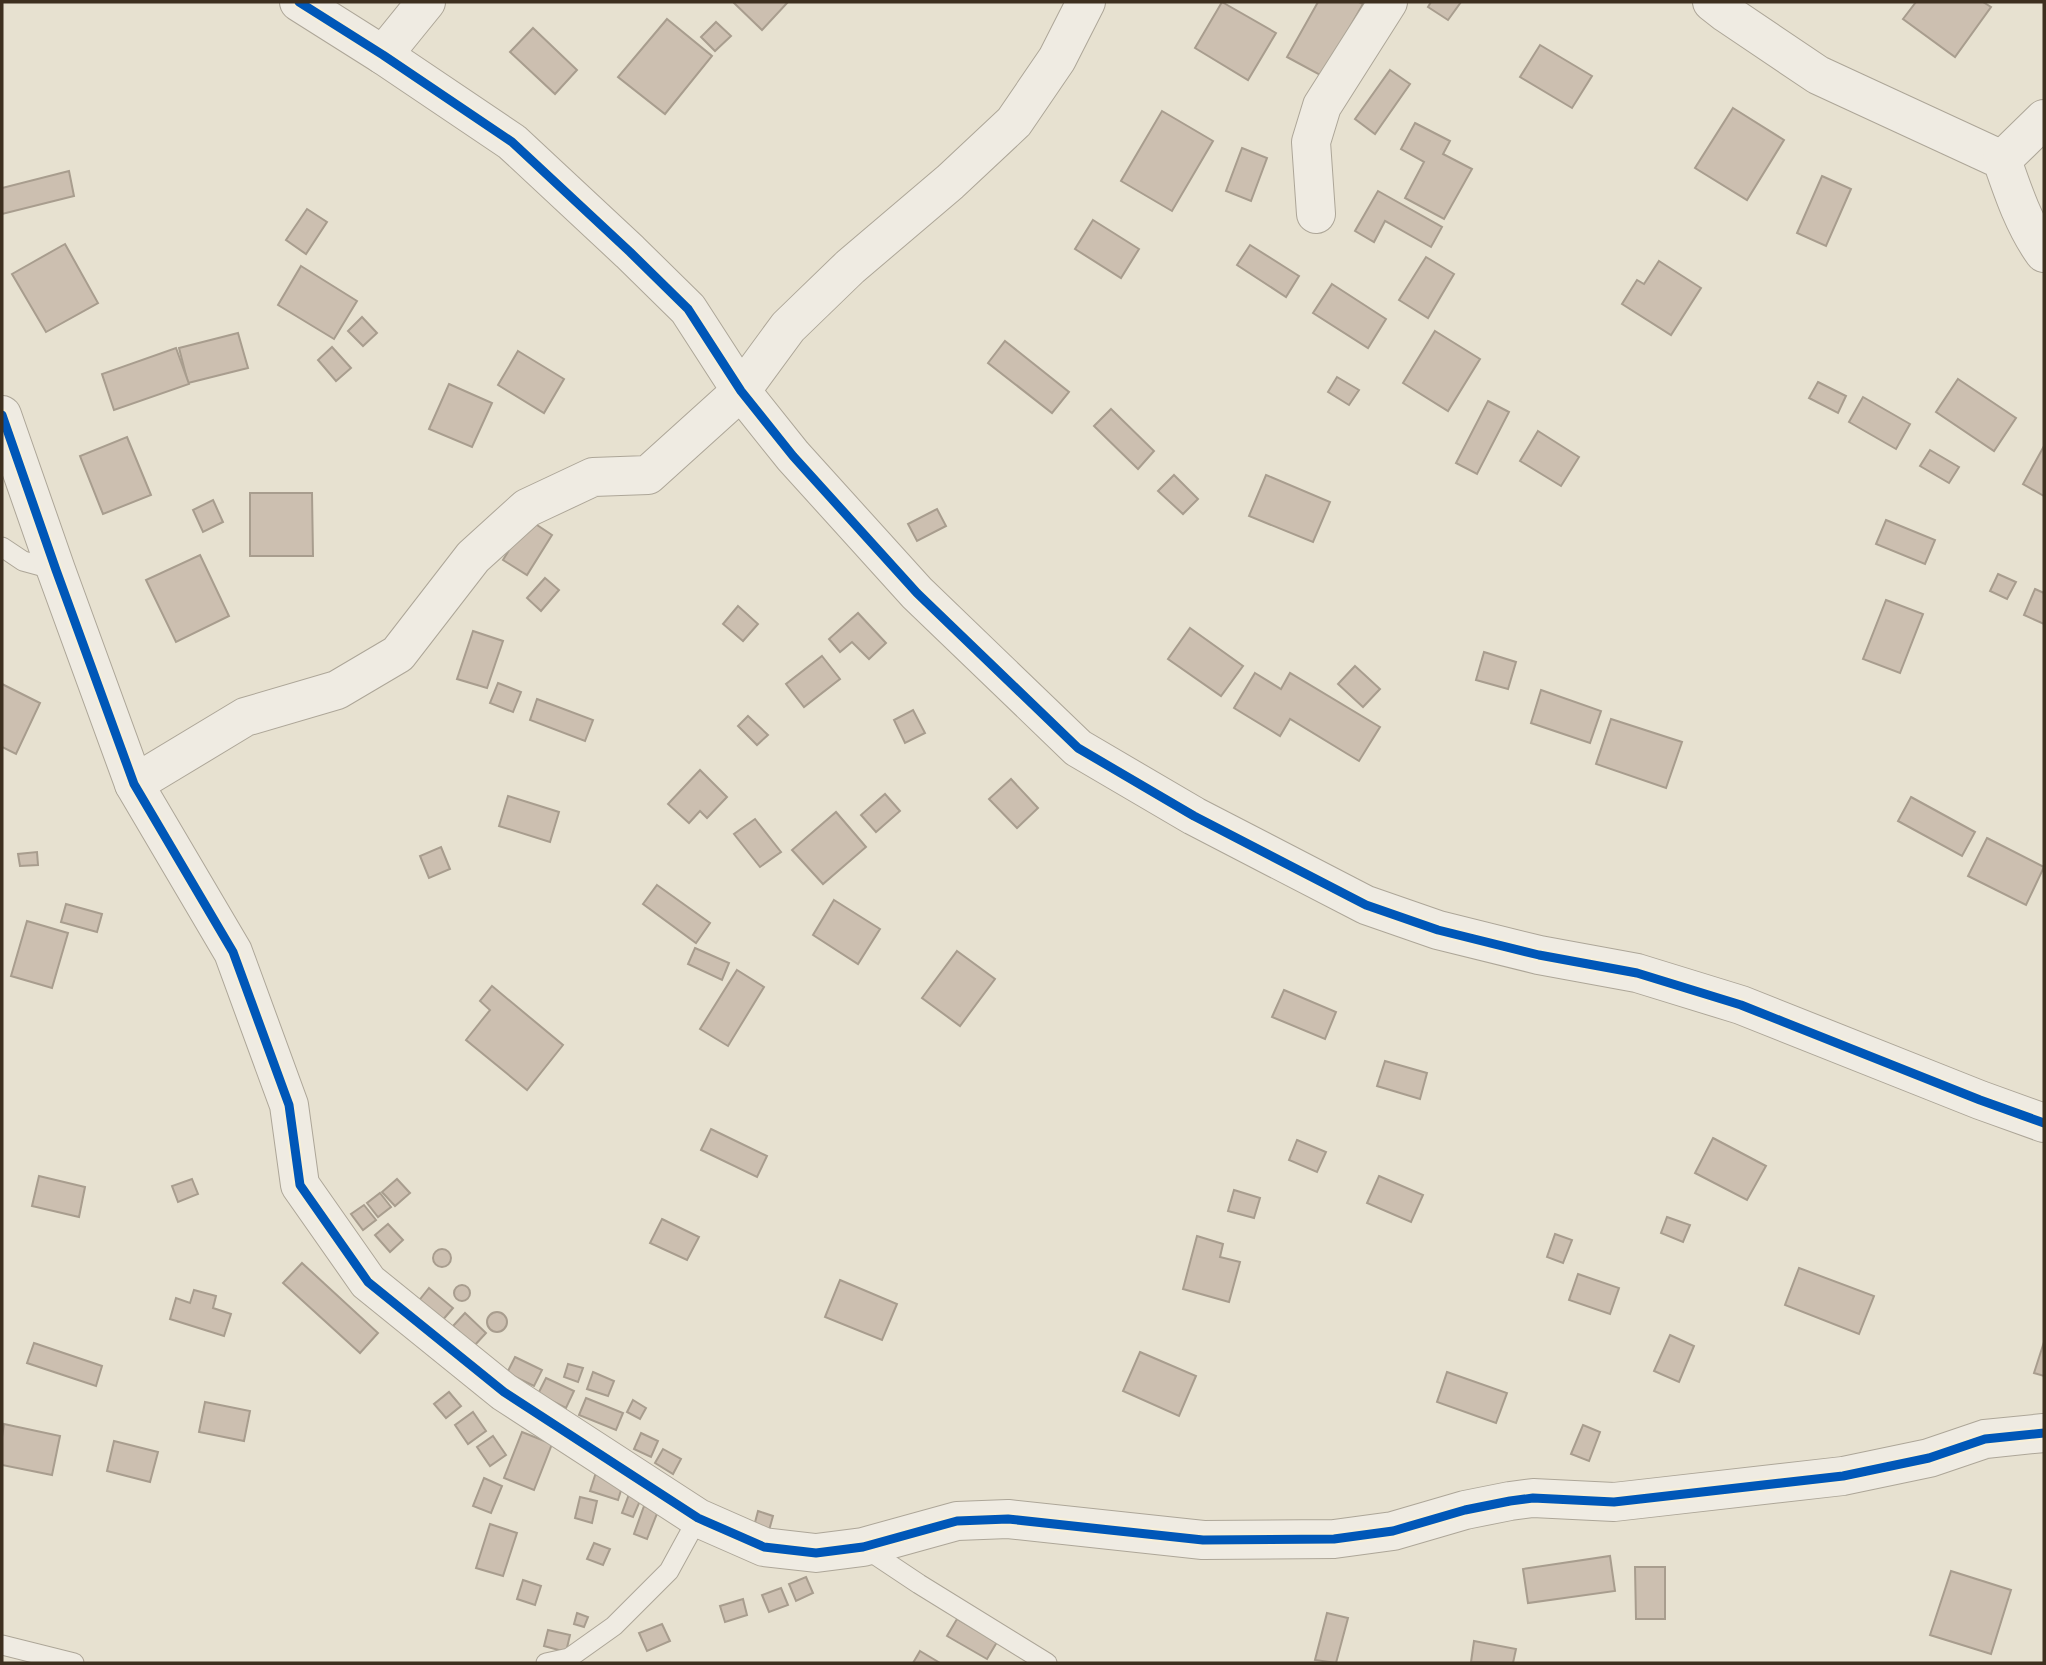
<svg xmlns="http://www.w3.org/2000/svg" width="2046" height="1665" font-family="'Playfair Display',serif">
  <rect width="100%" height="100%" fill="#e7e1d0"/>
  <g fill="#ccbfb0" stroke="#a89d8e" stroke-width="2">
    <polygon points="733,2 788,2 762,30"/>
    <polygon points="1222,2 1276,33 1248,80 1195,48"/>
    <polygon points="1318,2 1359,2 1363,4 1322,76 1287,57"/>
    <polygon points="1431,2 1461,2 1448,20 1428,7"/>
    <polygon points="1916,2 1983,2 1991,7 1955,57 1903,19"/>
    <polygon points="667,19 712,56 665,114 618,77"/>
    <polygon points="716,22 731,36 715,51 701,37"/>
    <polygon points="533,28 577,70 555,94 510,52"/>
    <polygon points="1540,45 1592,76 1572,108 1520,77"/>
    <polygon points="1390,70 1410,84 1375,134 1355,119"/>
    <polygon points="1733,108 1784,140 1747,200 1695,168"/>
    <polygon points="1162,111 1213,141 1172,211 1121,181"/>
    <polygon points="1415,123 1450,141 1443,154 1472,169 1444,219 1405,198 1424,162 1401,149"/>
    <polygon points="1242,148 1267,158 1251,201 1226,191"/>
    <polygon points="69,171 74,196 2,214 2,188"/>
    <polygon points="1822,176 1851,189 1826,246 1797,233"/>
    <polygon points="1378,191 1442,227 1431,247 1385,221 1374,242 1355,231"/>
    <polygon points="307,209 327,222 306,254 286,240"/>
    <polygon points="1093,220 1139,249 1121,278 1075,249"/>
    <polygon points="65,244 98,303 46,332 12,274"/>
    <polygon points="1250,245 1299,276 1286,297 1237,265"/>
    <polygon points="1426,257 1454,274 1428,318 1399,300"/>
    <polygon points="1659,261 1701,288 1671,335 1622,304 1637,280 1644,284"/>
    <polygon points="301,266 357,301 334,339 278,305"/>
    <polygon points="1332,284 1386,319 1368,348 1313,313"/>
    <polygon points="362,317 377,333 363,346 348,331"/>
    <polygon points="1435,331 1480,359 1448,411 1403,383"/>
    <polygon points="238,333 248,368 188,383 179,348"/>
    <polygon points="1005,341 1069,392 1052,413 988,363"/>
    <polygon points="332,347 351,368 336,381 318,360"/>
    <polygon points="176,348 189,384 114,410 102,374"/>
    <polygon points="518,351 564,379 544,413 498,385"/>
    <polygon points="1337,377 1359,390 1349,405 1328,392"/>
    <polygon points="1958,379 2016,418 1994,451 1936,412"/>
    <polygon points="1818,382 1846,396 1838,413 1809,398"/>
    <polygon points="449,384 492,403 472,447 429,429"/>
    <polygon points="1863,397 1910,424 1896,449 1849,422"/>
    <polygon points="1488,401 1509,412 1477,474 1456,463"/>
    <polygon points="1111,409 1154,451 1138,469 1094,426"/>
    <polygon points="1538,431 1579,457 1561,486 1520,461"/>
    <polygon points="127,437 151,495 103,514 80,456"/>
    <polygon points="2044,446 2044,496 2023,484"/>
    <polygon points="1930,450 1959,467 1949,483 1920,466"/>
    <polygon points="1174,475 1198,499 1183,514 1158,491"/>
    <polygon points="1266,475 1330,502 1313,542 1249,516"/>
    <polygon points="250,493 312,493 313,556 250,556"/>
    <polygon points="213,500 223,522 203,532 193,510"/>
    <polygon points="937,509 946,526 917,541 908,524"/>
    <polygon points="528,519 552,535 527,575 503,560"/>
    <polygon points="1886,520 1935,540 1925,564 1876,544"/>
    <polygon points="200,555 229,616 176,642 146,580"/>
    <polygon points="1998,574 2016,582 2007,599 1990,591"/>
    <polygon points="545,578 559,590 541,611 527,598"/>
    <polygon points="2035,589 2044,593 2044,624 2024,615"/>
    <polygon points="1886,600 1923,614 1900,673 1863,659"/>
    <polygon points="738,606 758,624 743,641 723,624"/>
    <polygon points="858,613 886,643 869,659 852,642 840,652 829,639"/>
    <polygon points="1190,628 1243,666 1221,696 1168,659"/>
    <polygon points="473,631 503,641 487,688 457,679"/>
    <polygon points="1484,652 1516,662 1508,689 1476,680"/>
    <polygon points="822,656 840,679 804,707 786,684"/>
    <polygon points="1355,666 1380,689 1363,707 1338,684"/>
    <polygon points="1255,673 1281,689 1290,673 1380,727 1359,761 1290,719 1280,736 1234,708"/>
    <polygon points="498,683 521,692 513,712 490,703"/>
    <polygon points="2,684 40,703 16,754 2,747"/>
    <polygon points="1541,690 1601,711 1590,743 1531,723"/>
    <polygon points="537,699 593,720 585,741 530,720"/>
    <polygon points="913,710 925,733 905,743 894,720"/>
    <polygon points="748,716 768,735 757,745 738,726"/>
    <polygon points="1611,719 1682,742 1666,788 1596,764"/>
    <polygon points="700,770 727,797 707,818 700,811 689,823 668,804"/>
    <polygon points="1011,779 1038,808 1017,828 989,799"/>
    <polygon points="885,794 900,811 876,832 861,815"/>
    <polygon points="508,796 559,812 550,842 499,826"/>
    <polygon points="1911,797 1975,832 1962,856 1898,821"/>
    <polygon points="836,812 866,847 823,884 792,850"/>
    <polygon points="755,819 781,852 760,867 734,834"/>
    <polygon points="1987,838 2044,867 2026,905 1968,876"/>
    <polygon points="441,847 450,869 429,878 420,856"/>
    <polygon points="37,852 38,865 20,866 18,854"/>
    <polygon points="657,885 710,923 696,943 643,904"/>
    <polygon points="834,900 880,929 858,964 813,935"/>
    <polygon points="66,904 102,914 97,932 61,922"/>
    <polygon points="27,921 68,933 52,988 11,976"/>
    <polygon points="695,948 729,963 722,980 688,964"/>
    <polygon points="957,951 995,979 960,1026 922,998"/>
    <polygon points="737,970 764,987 728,1046 700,1029"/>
    <polygon points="492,986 563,1045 527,1090 466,1040 490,1010 480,1001"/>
    <polygon points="1284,990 1336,1012 1325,1039 1272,1017"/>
    <polygon points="1385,1061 1427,1073 1420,1099 1377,1086"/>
    <polygon points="711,1129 767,1156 757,1177 701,1150"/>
    <polygon points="1713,1138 1766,1166 1747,1200 1695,1173"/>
    <polygon points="1297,1140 1326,1152 1317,1172 1289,1160"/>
    <polygon points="39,1176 85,1187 79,1217 32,1206"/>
    <polygon points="1379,1176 1423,1195 1411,1222 1367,1203"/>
    <polygon points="192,1179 198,1194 178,1202 172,1186"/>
    <polygon points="397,1179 410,1193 395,1206 382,1192"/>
    <polygon points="1234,1190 1260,1198 1254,1218 1228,1211"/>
    <polygon points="380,1193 391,1207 378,1217 367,1203"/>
    <polygon points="364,1205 376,1220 363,1230 351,1214"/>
    <polygon points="1667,1217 1690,1225 1683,1242 1661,1233"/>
    <polygon points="662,1219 699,1237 687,1260 650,1243"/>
    <polygon points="388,1224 403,1240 390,1252 375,1235"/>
    <polygon points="1555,1234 1572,1240 1563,1263 1547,1257"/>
    <polygon points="1197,1236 1223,1244 1220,1257 1240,1262 1229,1302 1183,1289"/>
    <circle cx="442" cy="1258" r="9"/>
    <polygon points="302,1263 378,1333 360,1353 283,1283"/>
    <polygon points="1799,1268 1874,1296 1859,1334 1785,1305"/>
    <polygon points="1578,1274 1619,1288 1610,1314 1569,1300"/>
    <polygon points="840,1280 897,1304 882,1340 825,1317"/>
    <circle cx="462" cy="1293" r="8"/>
    <polygon points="429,1288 453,1308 441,1322 417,1303"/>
    <polygon points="194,1290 216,1296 213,1308 231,1314 224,1336 170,1319 176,1298 190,1303"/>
    <circle cx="497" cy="1322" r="10"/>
    <polygon points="465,1313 486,1333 474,1346 453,1326"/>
    <polygon points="1670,1335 1694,1346 1679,1382 1654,1371"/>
    <polygon points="2044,1342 2044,1376 2034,1373"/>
    <polygon points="34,1343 102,1366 96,1386 27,1363"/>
    <polygon points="1140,1352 1196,1376 1179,1416 1123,1391"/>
    <polygon points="515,1357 542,1370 534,1386 507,1373"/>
    <polygon points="568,1364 583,1368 578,1382 564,1377"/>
    <polygon points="593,1372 614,1381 608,1396 587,1389"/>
    <polygon points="1447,1372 1507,1393 1496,1423 1437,1402"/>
    <polygon points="546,1378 574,1391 566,1408 538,1394"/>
    <polygon points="449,1392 461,1406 446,1418 434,1404"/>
    <polygon points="586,1398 623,1413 616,1430 579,1415"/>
    <polygon points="633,1400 646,1408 640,1419 627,1412"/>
    <polygon points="205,1402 250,1411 244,1441 199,1432"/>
    <polygon points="473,1412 486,1431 468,1444 455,1425"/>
    <polygon points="4,1424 60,1436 52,1475 2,1465 2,1437"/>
    <polygon points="1583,1425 1600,1432 1589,1461 1571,1454"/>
    <polygon points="522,1432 552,1444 534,1490 504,1478"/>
    <polygon points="641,1433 658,1441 651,1457 634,1449"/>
    <polygon points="493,1436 506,1455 490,1466 477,1447"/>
    <polygon points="114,1441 158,1452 150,1482 107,1471"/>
    <polygon points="663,1449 681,1459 673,1474 655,1463"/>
    <polygon points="599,1463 623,1484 618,1500 590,1491"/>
    <polygon points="484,1478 502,1486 491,1513 473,1506"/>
    <polygon points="631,1489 643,1494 633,1517 622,1513"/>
    <polygon points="580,1497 597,1501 592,1523 575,1518"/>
    <polygon points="644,1506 658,1511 647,1539 634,1534"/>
    <polygon points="758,1511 773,1516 768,1534 753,1530"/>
    <polygon points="490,1524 517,1533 503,1576 476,1568"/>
    <polygon points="594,1543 610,1549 603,1565 587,1559"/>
    <polygon points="1610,1556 1615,1591 1528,1603 1523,1569"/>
    <polygon points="1635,1567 1665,1567 1665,1619 1636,1619"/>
    <polygon points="1951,1571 2011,1590 1991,1654 1930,1635"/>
    <polygon points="806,1577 813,1593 796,1601 789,1584"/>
    <polygon points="523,1580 541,1586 535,1605 517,1599"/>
    <polygon points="781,1588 788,1605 769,1612 762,1595"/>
    <polygon points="743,1599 747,1615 725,1622 720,1606"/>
    <polygon points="577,1613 588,1617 584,1627 574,1624"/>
    <polygon points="1327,1613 1348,1618 1336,1663 1315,1660"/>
    <polygon points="957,1619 997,1642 987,1659 947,1636"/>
    <polygon points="662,1624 670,1641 647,1651 639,1633"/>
    <polygon points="548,1630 570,1635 566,1652 544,1646"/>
    <polygon points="1474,1641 1516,1649 1513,1663 1471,1662"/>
    <polygon points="920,1651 940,1663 913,1663"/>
  </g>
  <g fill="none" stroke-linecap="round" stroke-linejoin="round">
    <g stroke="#ada698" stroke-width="21">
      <g id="lane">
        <polyline points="2,547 23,561 56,570"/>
        <polyline points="865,1548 919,1584 1047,1663"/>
        <polyline points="2,1645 74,1663"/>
        <polyline points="546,1663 569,1658 614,1626 669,1571 698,1518"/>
      </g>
    </g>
    <g stroke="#ada698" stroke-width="40">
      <g id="street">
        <polyline points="299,2 383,55 512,142 630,252 688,309 741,391 793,456 917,593 1078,748 1194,816 1366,905 1438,930 1539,955 1637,973 1741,1005 1980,1100 2044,1123"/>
        <path d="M1712 2 1726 13 1818 75 2002 160C2013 192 2024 225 2044 253"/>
        <polyline points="383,55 426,2"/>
        <polyline points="2002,160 2044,119"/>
        <polyline points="1316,214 1311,142 1322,106 1388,2"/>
        <polyline points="2,415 56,570 134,784 233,952 289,1105 300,1185 368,1282 504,1392 698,1518 764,1547 816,1553 863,1547 957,1521 1008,1519 1203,1540 1334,1539 1393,1531 1465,1510 1510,1501 1533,1498 1614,1502 1843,1476 1929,1458 1985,1439 2044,1433"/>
        <polyline points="134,784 245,717 337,690 398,654 473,557 527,508 593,477 648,475 741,391 788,327 850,267 950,182 1014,122 1057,59 1086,2"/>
      </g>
    </g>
    <use href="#lane" stroke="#efebe2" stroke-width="19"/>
    <use href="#street" stroke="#efebe2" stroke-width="38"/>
    <g stroke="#f8efd6" stroke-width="13">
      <g id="cycleway">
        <polyline points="299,2 383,55 512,142 630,252 688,309 741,391 793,456 917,593 1078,748 1194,816 1366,905 1438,930 1539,955 1637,973 1741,1005 1980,1100 2044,1123"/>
        <polyline points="2,415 56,570 134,784 233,952 289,1105 300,1185 368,1282 504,1392 698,1518 764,1547 816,1553 863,1547 957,1521 1008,1519 1203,1540 1334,1539 1393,1531 1465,1510 1510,1501 1533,1498 1614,1502 1843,1476 1929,1458 1985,1439 2044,1433"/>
      </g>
    </g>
    <use href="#cycleway" stroke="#0057b8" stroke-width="9"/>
  </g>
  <rect width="2046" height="1665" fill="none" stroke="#3d2f1f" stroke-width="7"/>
</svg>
